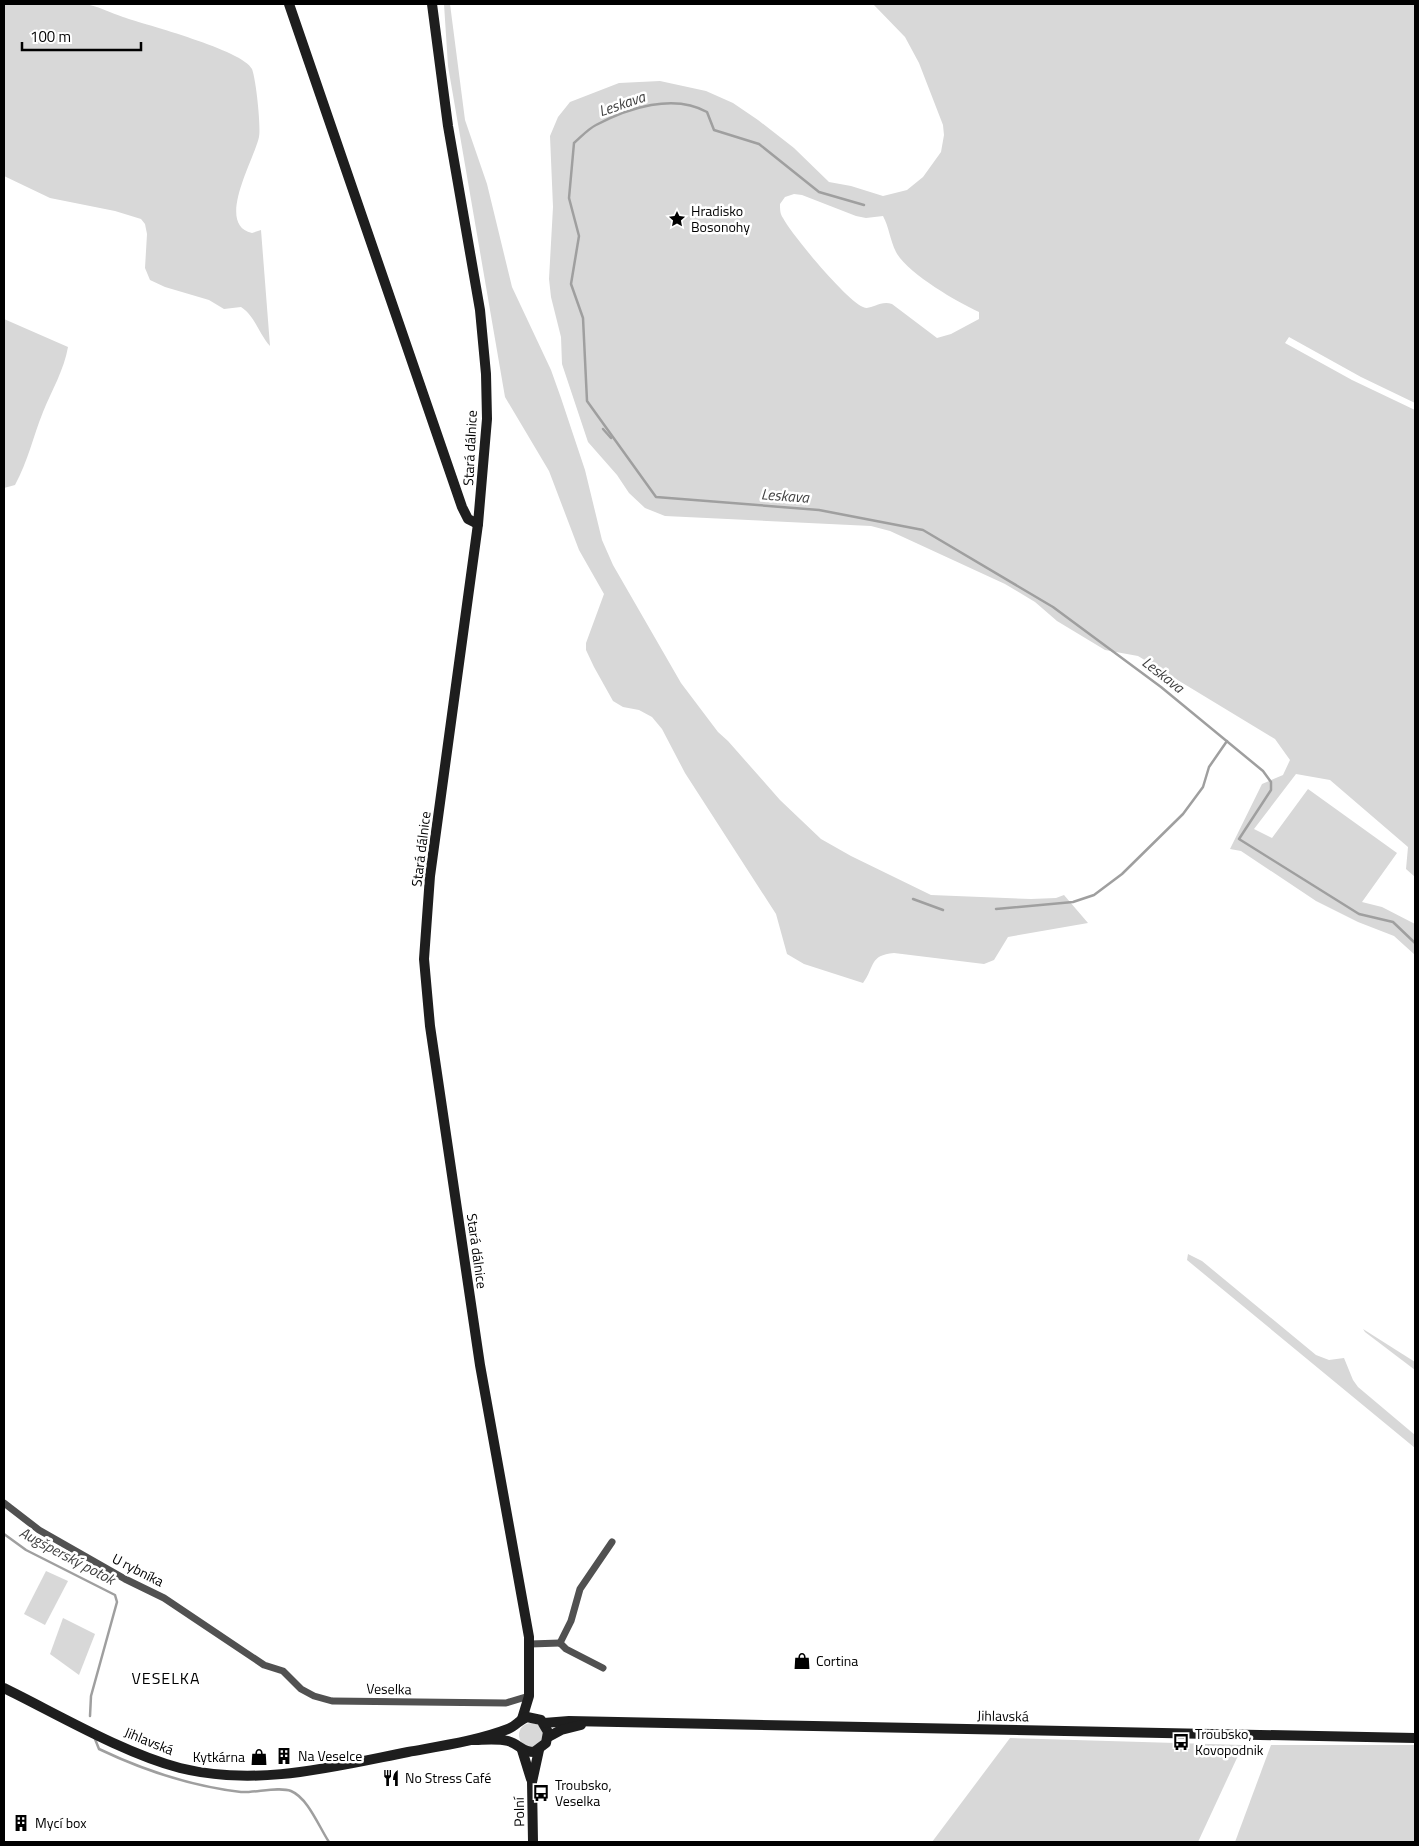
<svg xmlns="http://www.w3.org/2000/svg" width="1419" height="1846" font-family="'Titillium Web',sans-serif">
  <rect width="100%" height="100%" fill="#fff"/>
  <g fill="#d8d8d8" fill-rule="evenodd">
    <path d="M4 4C30 4 58 1 84 4 96 5 111 13 123 17 146 25 243 50 252 69 256 79 261 127 259 137 254 160 215 225 252 233L261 230 270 346C259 334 255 316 241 307L224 309 209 300 165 287 150 280 145 268 147 234 145 224 141 219 115 211 50 198 4 176Z"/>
    <path d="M444 4H450L465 120 487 184 512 287 551 370 561 398 585 470 602 540 613 565 681 683 718 732 728 741 780 800 821 839 851 856 931 895 1031 899 1056 898 1064 895 1088 923 1008 937 994 960 984 964 894 953C869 955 875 967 863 983L804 964 787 954 776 914 685 773 662 729 652 717 639 710 623 707 613 701 594 667 586 650V643L604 594 579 550 549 471 505 397 448 66Z"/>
    <path d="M873 4H1415V403L1361 377 1289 337 1285 343 1352 380 1415 410V877L1406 869 1408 847 1330 780 1296 774 1254 829 1272 838 1308 789 1397 853 1362 902 1382 907 1415 924V955L1394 936 1358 922 1316 901 1241 851 1230 849 1262 784 1283 775 1290 760 1275 739 1138 656 1105 650 1057 621 1035 602 1005 584 890 531 871 526 665 516 645 508 629 493 617 475 588 442 562 364 561 337 551 297 549 279 553 207 550 136 558 117 570 102 619 83 660 81 706 91 733 103 758 120 794 148 829 182 851 186 883 196 907 190 923 177 941 152 944 135 943 125 919 63 905 37ZM794 194 802 195 856 216 866 218 883 216C889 227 890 240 896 252 907 273 957 302 979 312V319L951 334 937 338 892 304C879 300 871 311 863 307 846 300 792 235 783 218 780 214 780 209 780 204L785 197Z"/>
    <path d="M4 319 68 347C64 370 52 390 43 412 33 437 28 461 15 485L4 488Z"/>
    <polygon points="1188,1254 1202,1261 1316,1355 1329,1360 1344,1358 1353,1380 1358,1387 1415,1435 1415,1448 1187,1260"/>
    <polygon points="1363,1329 1415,1362 1415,1370 1365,1332"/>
    <polygon points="46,1571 68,1581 45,1625 24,1614"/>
    <polygon points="63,1618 95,1634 79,1675 50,1654"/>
    <circle cx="531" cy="1735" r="12"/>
    <polygon points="1010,1738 1243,1745 1198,1842 932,1842"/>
    <polygon points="1271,1745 1415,1745 1415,1842 1235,1842"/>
  </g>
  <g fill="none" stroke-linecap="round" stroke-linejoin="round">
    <g stroke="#9f9f9f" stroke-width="2.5">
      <path d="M864 205 819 192 759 144 714 130 707 112C674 93 628 108 596 125 588 129 581 137 574 143L569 198 579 236 571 284 583 318 587 401 656 497 819 510 923 530 1053 607 1161 687 1263 771 1271 782V790L1239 839 1359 914 1393 922 1415 943"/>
      <polyline points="603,429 611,438"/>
      <polyline points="913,899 943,910"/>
      <polyline points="996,909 1073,902 1094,895 1122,874 1183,814 1203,787 1209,767 1227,741"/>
      <polyline points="4,1534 26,1550 115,1595 117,1602 91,1696 90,1716"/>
      <path d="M95 1739 99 1749C145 1771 190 1786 241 1792 255 1793 279 1786 291 1791 308 1798 319 1827 329 1842"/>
    </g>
    <g stroke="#515151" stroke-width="7">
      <polyline points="4,1503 39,1530 125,1579 164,1598 264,1665 283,1671 301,1689 314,1696 332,1701 506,1703 529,1696"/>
      <polyline points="560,1643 571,1621 580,1589 612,1542"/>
      <polyline points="560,1643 566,1649 603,1668"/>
      <polyline points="530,1644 560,1643"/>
    </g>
    <g stroke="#1e1e1e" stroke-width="10">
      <polyline points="289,4 462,507 468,519 478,524"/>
      <polyline points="432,4 448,126 480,310 486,374 487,419 478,524 430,876 424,959 430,1026 480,1365 529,1637 529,1696 522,1719"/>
      <path d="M4 1688C57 1714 123 1753 180 1768 257 1787 332 1767 408 1752 441 1746 477 1741 508 1729 516 1726 519 1720 527 1717L541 1720 548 1732 546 1743 534 1752C522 1752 519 1744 508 1741 497 1738 483 1740 471 1740"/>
      <polyline points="544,1723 569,1721 1415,1738"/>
      <polyline points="548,1737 561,1730 581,1725"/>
      <polyline points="522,1750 531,1779"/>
      <polyline points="533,1842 532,1782 539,1750"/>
    </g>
  </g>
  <defs>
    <g id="sight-bare" transform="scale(1.35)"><path d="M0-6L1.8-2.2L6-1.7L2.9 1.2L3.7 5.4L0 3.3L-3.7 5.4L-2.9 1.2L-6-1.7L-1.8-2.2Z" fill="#000" stroke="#fff" stroke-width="2.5" paint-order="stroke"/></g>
    <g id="shop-bare" transform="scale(1.35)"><path d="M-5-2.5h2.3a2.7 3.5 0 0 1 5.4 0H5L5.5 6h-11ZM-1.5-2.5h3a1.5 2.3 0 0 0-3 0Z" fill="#000" stroke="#fff" stroke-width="2.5" paint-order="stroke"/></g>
    <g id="bus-bare" transform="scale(1.35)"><path d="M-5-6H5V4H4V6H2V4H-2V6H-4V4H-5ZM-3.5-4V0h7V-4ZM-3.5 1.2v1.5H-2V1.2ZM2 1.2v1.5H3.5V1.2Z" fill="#000" stroke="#fff" stroke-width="2.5" paint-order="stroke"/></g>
    <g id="building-bare" transform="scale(1.35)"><path d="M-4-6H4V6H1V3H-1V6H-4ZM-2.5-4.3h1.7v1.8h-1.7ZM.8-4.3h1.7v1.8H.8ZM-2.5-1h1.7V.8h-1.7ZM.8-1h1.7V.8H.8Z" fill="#000" stroke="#fff" stroke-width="2.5" paint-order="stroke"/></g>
    <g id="restaurant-bare" transform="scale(1.35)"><path d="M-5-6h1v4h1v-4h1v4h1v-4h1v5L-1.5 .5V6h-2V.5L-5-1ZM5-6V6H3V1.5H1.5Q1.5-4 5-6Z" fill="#000" stroke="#fff" stroke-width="2.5" paint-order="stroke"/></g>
  </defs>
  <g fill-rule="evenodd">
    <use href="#sight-bare" x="677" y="219"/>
    <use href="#shop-bare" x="802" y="1661"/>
    <use href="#bus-bare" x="1181" y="1742"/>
    <use href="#building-bare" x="284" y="1756"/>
    <use href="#shop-bare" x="259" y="1757"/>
    <use href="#restaurant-bare" x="391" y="1778"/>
    <use href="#bus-bare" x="541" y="1793"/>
    <use href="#building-bare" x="21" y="1823"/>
  </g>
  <g text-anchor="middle" stroke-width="5" stroke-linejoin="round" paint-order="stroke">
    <g font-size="14" fill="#000" stroke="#fff" text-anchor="start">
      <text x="691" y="216">Hradisko<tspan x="691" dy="16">Bosonohy</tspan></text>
      <text x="816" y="1666">Cortina</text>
      <text x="1195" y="1739">Troubsko,<tspan x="1195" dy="16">Kovopodnik</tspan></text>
      <text x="298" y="1761">Na Veselce</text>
      <text x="245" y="1762" text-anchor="end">Kytkárna</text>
      <text x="405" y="1783">No Stress Café</text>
      <text x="555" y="1790">Troubsko,<tspan x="555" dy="16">Veselka</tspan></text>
      <text x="35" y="1828">Mycí box</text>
    </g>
    <g font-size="14" fill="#000" stroke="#fff">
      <text transform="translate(470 448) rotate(-87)" y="5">Stará dálnice</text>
      <text transform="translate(421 849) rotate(-83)" y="5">Stará dálnice</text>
      <text transform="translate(477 1251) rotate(82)" y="5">Stará dálnice</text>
      <text transform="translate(138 1570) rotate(27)" y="5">U rybníka</text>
      <text transform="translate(389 1689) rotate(1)" y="5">Veselka</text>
      <text transform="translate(1003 1716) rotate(1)" y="5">Jihlavská</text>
      <text transform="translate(149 1741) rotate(22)" y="5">Jihlavská</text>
      <text transform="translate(519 1812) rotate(-91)" y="5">Polní</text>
    </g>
    <g font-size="15" font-style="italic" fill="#404040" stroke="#fff">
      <text transform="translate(622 104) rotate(-19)" y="5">Leskava</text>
      <text transform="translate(785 496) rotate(4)" y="5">Leskava</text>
      <text transform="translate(1163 675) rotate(38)" y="5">Leskava</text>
      <text transform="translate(67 1556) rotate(28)" y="5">Augšperský potok</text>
    </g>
    <g font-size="16" letter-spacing="1" fill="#000" stroke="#fff">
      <text x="166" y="1684">VESELKA</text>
    </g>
  </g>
  <rect width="1419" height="1846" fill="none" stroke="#000000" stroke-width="10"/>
  <path d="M22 42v8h119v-8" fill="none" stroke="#000000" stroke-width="2.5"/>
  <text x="30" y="42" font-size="15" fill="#000000" stroke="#ffffff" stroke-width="4" paint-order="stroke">100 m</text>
</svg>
